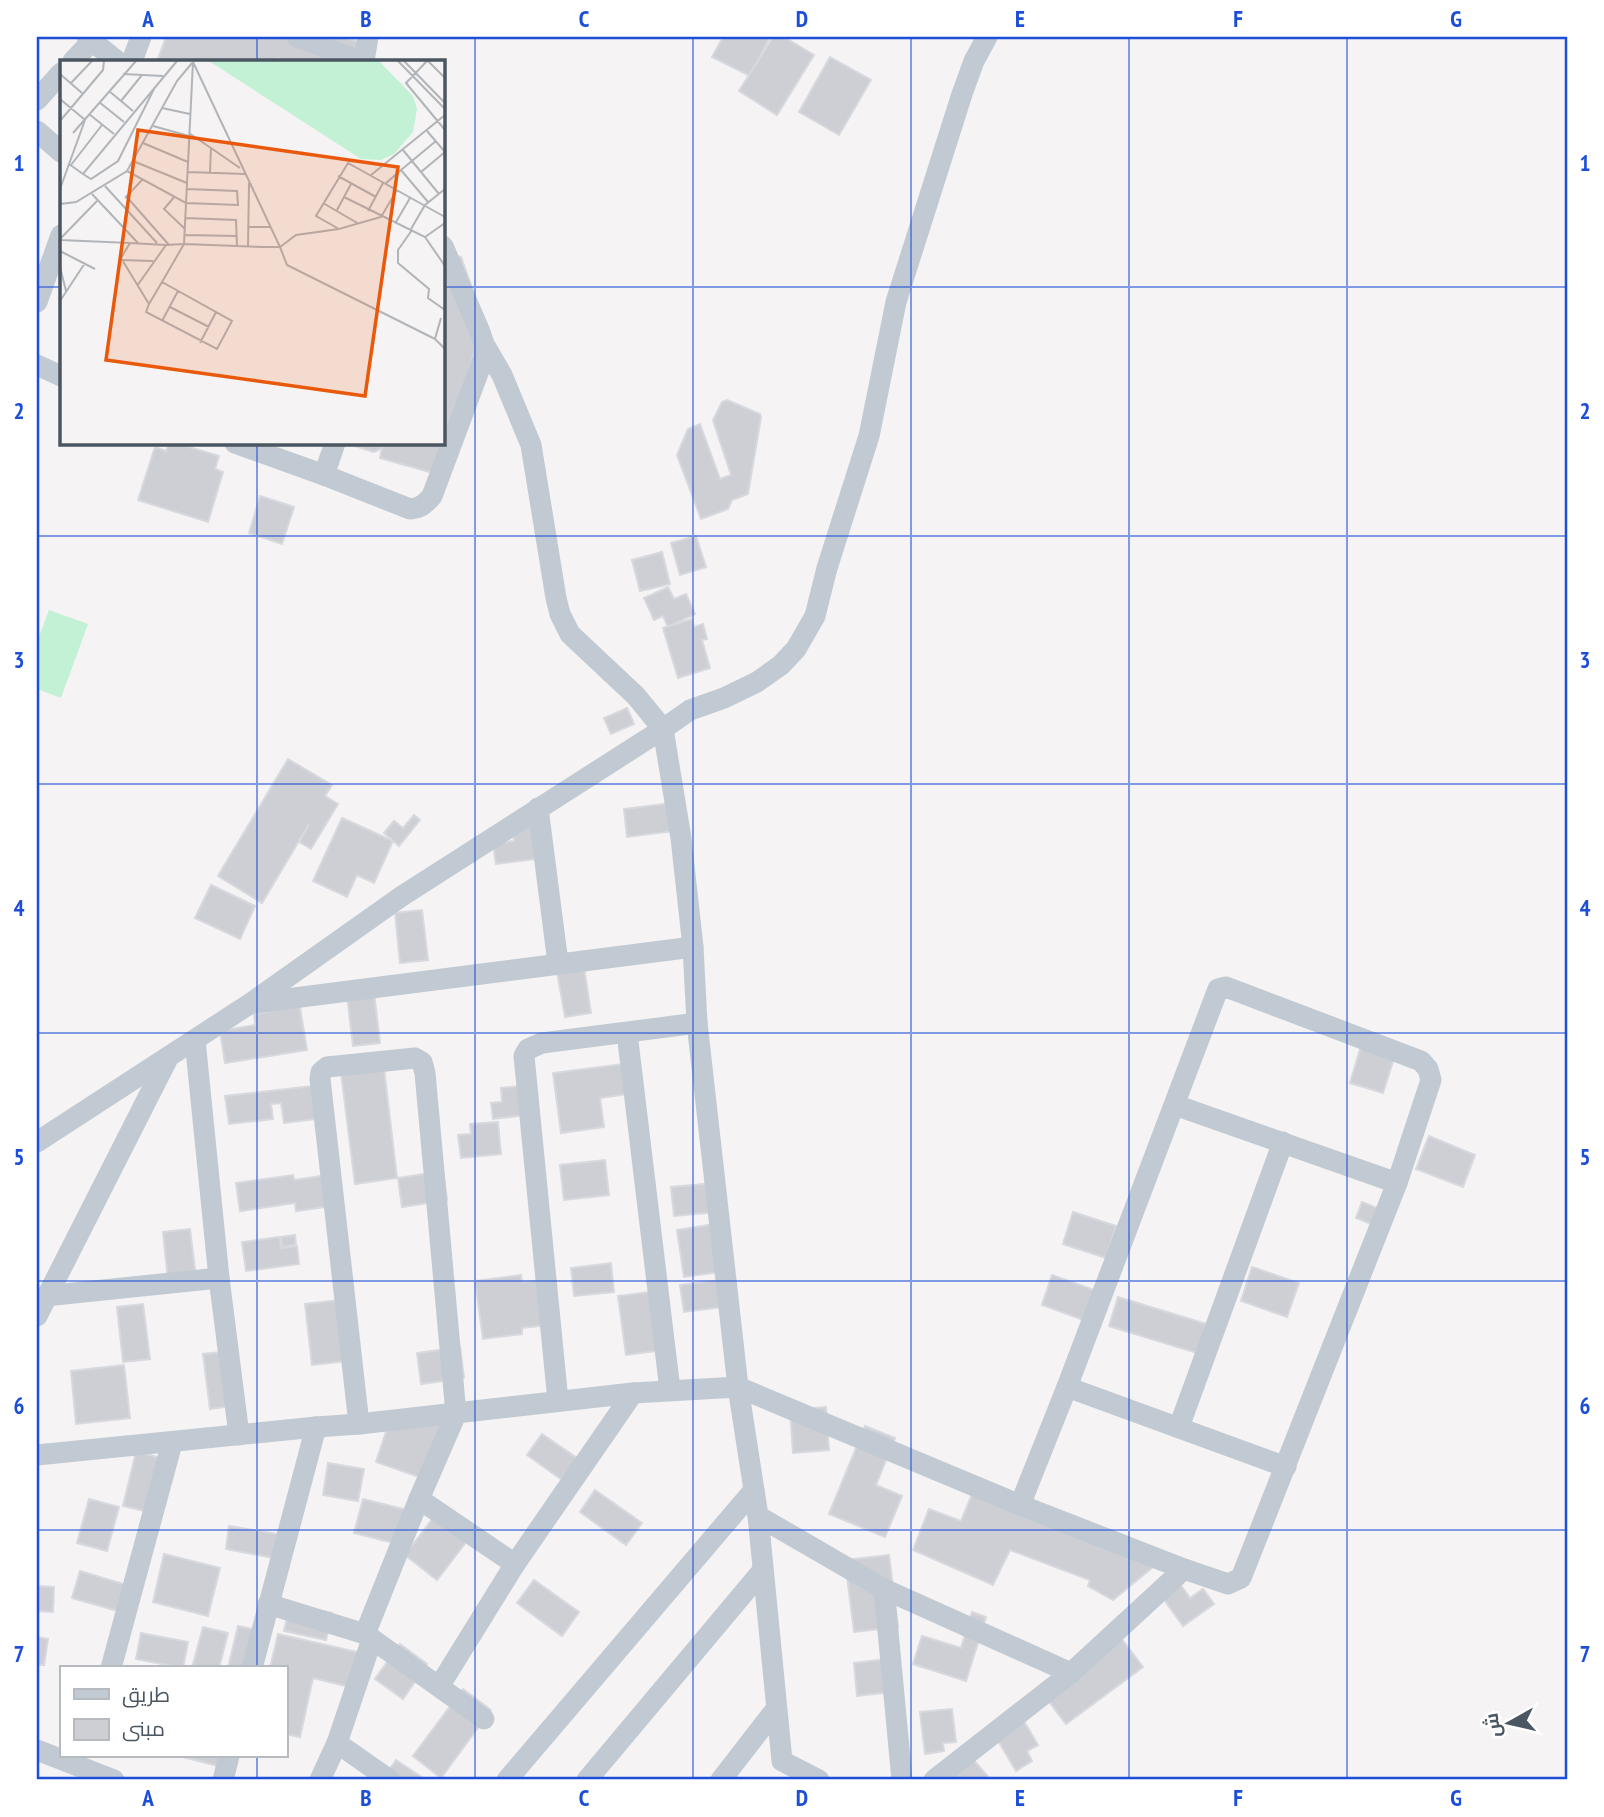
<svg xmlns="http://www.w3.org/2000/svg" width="1604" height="1817" font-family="'PT Sans Narrow',Cairo,sans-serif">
  <rect width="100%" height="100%" fill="#f5f3f3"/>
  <polygon fill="#c3f1d5" points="49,610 88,624 61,698 37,689 37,642"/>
  <g fill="#cdcfd5" stroke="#d7d9de" stroke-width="2">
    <polygon points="166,37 344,37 367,45 361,61 286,61 277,58 276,61 163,61 158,59"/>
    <polygon points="723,37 770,37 750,76 712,57"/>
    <polygon points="773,37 784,37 814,55 777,115 739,91"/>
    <polygon points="830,57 871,80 839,135 799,112"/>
    <polygon points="443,252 461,257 483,319 440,475 380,458 382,448 374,452 355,446 356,443 443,443"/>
    <polygon points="727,400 760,414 761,417 748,494 732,500 728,509 701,519 677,455 688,429 700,424 720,479 731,475 713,420 722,402"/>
    <polygon points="169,443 176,443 219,456 215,469 223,472 208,522 138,500 155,447 166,451"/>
    <polygon points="260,496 294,507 282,544 249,533"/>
    <polygon points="696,536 706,567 680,575 671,543"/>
    <polygon points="662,552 670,584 640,591 632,560"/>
    <polygon points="668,587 674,599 686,594 695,614 668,627 663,616 654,620 644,598"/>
    <polygon points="692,619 694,627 703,624 707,639 702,640 710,668 678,678 663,628"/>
    <polygon points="627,708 634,724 611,734 604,718"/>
    <polygon points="288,759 332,785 325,796 338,804 311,849 299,842 309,824 262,903 218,876"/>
    <polygon points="679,802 683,830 627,837 624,809"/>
    <polygon points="414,815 420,820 399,846 384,833 394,821 403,828"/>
    <polygon points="342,818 393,841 374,883 357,875 347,897 313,881"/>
    <polygon points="546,820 551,857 496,864 493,844 514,841 512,825"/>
    <polygon points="211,885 255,906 240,939 195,918"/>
    <polygon points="422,910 428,960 400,963 395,913"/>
    <polygon points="582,955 591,1013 565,1017 555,960"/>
    <polygon points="373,984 380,1043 353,1046 346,987"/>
    <polygon points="298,995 307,1050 225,1063 220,1031 255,1025 254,1014 268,1012 266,1000"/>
    <polygon points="1363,1039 1397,1049 1383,1093 1350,1083"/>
    <polygon points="383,1060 397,1178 355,1184 340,1065"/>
    <polygon points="638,1062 642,1092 600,1098 604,1127 561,1133 553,1073"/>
    <polygon points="321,1085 325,1118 284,1123 281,1103 271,1104 273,1119 229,1124 225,1096"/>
    <polygon points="530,1085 533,1114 493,1119 491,1103 502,1102 501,1088"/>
    <polygon points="498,1122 501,1154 461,1158 458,1135 471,1134 470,1124"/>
    <polygon points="1429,1136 1475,1155 1463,1187 1416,1169"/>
    <polygon points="605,1160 609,1195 564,1200 560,1165"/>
    <polygon points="443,1171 447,1200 402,1207 398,1178"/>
    <polygon points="336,1174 340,1205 296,1211 295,1203 240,1211 236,1183 293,1175 294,1180"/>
    <polygon points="715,1183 718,1212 674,1216 671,1187"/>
    <polygon points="1362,1202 1377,1208 1371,1224 1356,1218"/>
    <polygon points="1073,1212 1116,1226 1106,1258 1063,1244"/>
    <polygon points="715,1224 728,1271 684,1277 677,1230"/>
    <polygon points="190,1229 196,1277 168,1280 163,1232"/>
    <polygon points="295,1235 296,1245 282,1247 281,1237"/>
    <polygon points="280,1237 281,1248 297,1246 299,1264 246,1271 242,1242"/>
    <polygon points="611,1263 614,1292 574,1296 571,1268"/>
    <polygon points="1252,1267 1299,1283 1287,1317 1241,1301"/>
    <polygon points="521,1275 522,1282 551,1279 556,1324 522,1328 522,1334 483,1339 475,1281"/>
    <polygon points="1052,1275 1097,1291 1086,1321 1042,1305"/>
    <polygon points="727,1279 731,1306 684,1312 680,1285"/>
    <polygon points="664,1290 672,1349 626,1355 618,1296"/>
    <polygon points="1118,1297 1206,1324 1197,1353 1109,1326"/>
    <polygon points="348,1299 355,1360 312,1365 305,1304"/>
    <polygon points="143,1304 150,1359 123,1362 117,1307"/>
    <polygon points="460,1347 464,1378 421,1384 417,1353"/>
    <polygon points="231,1351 237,1405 210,1409 203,1354"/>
    <polygon points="124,1365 130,1418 76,1424 71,1371"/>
    <polygon points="826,1407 829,1450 793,1453 790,1410"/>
    <polygon points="448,1422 422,1478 376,1462 388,1426"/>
    <polygon points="865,1426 895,1438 876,1485 902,1496 885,1537 829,1514"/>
    <polygon points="542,1434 583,1462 568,1484 527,1455"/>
    <polygon points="136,1452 171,1460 158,1514 123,1506"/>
    <polygon points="328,1463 364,1469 358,1501 323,1495"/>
    <polygon points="975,1487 1158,1563 1113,1600 1088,1586 1090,1580 1010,1550 993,1585 913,1550 929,1509 961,1521"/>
    <polygon points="595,1490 642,1523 626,1545 580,1512"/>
    <polygon points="89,1499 119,1507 107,1551 77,1543"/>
    <polygon points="363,1499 407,1510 398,1544 354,1533"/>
    <polygon points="437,1513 470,1537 437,1580 405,1555"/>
    <polygon points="229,1526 283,1535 279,1559 226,1549"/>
    <polygon points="164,1554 220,1568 208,1616 153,1602"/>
    <polygon points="889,1555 898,1627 854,1632 845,1560"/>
    <polygon points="80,1571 133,1587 125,1613 72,1598"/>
    <polygon points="534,1580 579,1612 562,1636 517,1603"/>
    <polygon points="1178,1581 1190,1598 1203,1589 1214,1604 1183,1626 1160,1594"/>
    <polygon points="37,1586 54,1587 53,1612 37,1611"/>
    <polygon points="290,1604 332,1613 326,1640 284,1631"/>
    <polygon points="972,1612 986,1617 966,1681 913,1664 922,1636 961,1648"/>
    <polygon points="238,1626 262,1631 253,1668 228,1668"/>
    <polygon points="203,1627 228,1633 219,1668 192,1668"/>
    <polygon points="141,1633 188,1642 183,1668 136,1659"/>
    <polygon points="278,1634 366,1654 358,1689 313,1678 300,1737 285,1734 285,1668 270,1668"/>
    <polygon points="1118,1634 1143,1667 1066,1724 1041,1691"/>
    <polygon points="37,1637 48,1639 44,1665 37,1665"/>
    <polygon points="400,1644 427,1664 403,1699 375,1679"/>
    <polygon points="896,1658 900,1691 857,1696 854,1663"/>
    <polygon points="463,1689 491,1710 441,1778 413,1756"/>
    <polygon points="952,1709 956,1742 943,1743 944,1751 925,1754 920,1712"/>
    <polygon points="1021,1716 1038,1745 1027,1751 1032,1761 1016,1771 993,1732"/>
    <polygon points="179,1756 225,1756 222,1767"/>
    <polygon points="970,1756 991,1780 942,1780"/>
    <polygon points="396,1760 426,1780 382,1780"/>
  </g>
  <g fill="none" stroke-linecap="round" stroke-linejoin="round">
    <g stroke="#c1cad2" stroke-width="21">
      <polyline points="87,37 117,61"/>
      <polyline points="297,37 360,61"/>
      <polyline points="73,61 92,41"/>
      <polyline points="132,61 141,37"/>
      <polyline points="364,61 368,37"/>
      <polyline points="37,100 61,73"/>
      <polyline points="37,131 61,152"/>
      <polyline points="37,302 61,235"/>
      <polyline points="484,344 502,375 531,445 556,598 560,614 570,634 636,696 663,729 690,710 724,698 757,682 781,665 796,649 815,616 827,568 869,436 896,302 962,94 974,61 987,37"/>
      <polyline points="37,365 61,376"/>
      <path d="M235 443 324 475 410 509C421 508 425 504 432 496L484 357V344L480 332 443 246"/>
      <polyline points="324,475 335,443"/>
      <polyline points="538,808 558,963"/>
      <polyline points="254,1003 693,947"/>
      <polyline points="627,1033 670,1390"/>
      <polyline points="195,1040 219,1278 239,1435"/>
      <polyline points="1175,1105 1397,1183"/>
      <polyline points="37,1142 251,1003 402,896 663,729 681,838 693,947 697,1023 738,1387 758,1516 782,1761 819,1780"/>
      <polyline points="45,1296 219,1278"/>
      <polyline points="37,1316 167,1060"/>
      <polyline points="1067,1387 1286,1467"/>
      <polyline points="558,1401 524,1056 528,1049 542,1043 697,1023"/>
      <polyline points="1179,1427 1283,1142"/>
      <polyline points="37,1455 316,1427 359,1424 633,1393 738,1387 1020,1505 1184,1569 1228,1584 1241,1578 1397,1183 1431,1080 1428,1069 1421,1061 1226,987 1218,989 1067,1387 1020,1505"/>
      <polyline points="419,1499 515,1564 633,1393"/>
      <polyline points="758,1516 884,1589 1071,1673"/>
      <polyline points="884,1589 902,1780"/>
      <polyline points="268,1604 365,1634"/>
      <polyline points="372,1639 484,1719"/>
      <polyline points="111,1668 172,1443"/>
      <polyline points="252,1668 316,1427"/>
      <polyline points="440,1685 515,1564"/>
      <polyline points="337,1743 390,1780"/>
      <polyline points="37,1750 114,1780"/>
      <polyline points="223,1780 229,1756"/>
      <polyline points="320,1780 337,1743 372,1639 365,1634 419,1499 456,1414 425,1073 422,1062 415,1058 327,1067 321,1072 320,1079 359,1424"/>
      <polyline points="507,1780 754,1490"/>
      <polyline points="587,1780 763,1570"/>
      <polyline points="721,1780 776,1709"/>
      <polyline points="934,1780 1071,1673 1184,1569"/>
    </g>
  </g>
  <path fill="none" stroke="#1d4ed8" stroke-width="2" stroke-opacity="0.55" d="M257 37V61M475 37V1780M693 37V1780M911 37V1780M1129 37V1780M1347 37V1780M37 287H61M443 287H1567M257 443V1668M37 536H1567M37 784H1567M37 1033H1567M37 1281H1567M37 1530H1567M257 1756V1780"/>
  <g transform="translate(60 60)">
    <rect width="385" height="385" fill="#f5f3f3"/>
    <path d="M149 1H319L353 36 357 49 353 72 334 94 321 100 301 99Z" fill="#c3f1d5"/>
    <path fill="none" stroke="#b1b4b9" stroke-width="2" d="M338 1 385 49M344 1 385 43M367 1 346 23 385 70M368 1 385 18M0 14 22 33M63 14 103 16M10 24 32 1M49 31 73 51M0 39 24 59M61 41 82 15M39 42 64 62M102 48 130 54M29 54 54 74M0 61 43 10 44 1M93 66 129 76M367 71 385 92M13 73 76 1M129 73 180 108M83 83 128 102M343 90 379 134M73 101 127 123M9 104 23 114 117 1M11 105 42 65M341 110 376 81M67 111 126 143 178 145 177 131 127 129M128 112 185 114M150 112 151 87M361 112 385 92M23 114 31 119 58 101 94 29M311 115 385 55M278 116 316 137M325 124 341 110 368 142M45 126 97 183M0 129 25 60M337 130 321 157 279 169 256 156 288 103 385 157M32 134 78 183M66 136 109 185M115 136 104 149 125 169M284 137 365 177 385 206M65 138 82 120M263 143 299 164M0 144 16 142 67 111 117 21 132 3M277 150 291 124M308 151 323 123M126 158 176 160 177 186M336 162 350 138M189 167H211M279 169 236 175 220 187 227 205 375 279M351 169 365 145 385 129M352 170 338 190V203L369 229 368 238 385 250M125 175 177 176M365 177 385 163M0 179 37 141M0 180 70 183M188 187 189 123M0 191 35 209M61 200 93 201M0 207 6 231M77 226 106 185M0 241 25 203M89 244 61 198 70 183 106 185 124 184 177 186 204 187H220L133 2 124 184 102 222 89 244 86 252 157 289 172 261 102 222M110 247 149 267M381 258 375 279 385 289M102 261 118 231M140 283 156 252"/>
    <path fill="#e8590c" fill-opacity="0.15" stroke="#e8590c" stroke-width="3.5" d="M78 70 338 107 305 336 46 300Z"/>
    <rect width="385" height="385" fill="none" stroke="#4a5661" stroke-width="3.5"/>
  </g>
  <rect width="1604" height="1817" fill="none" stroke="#ffffff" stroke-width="77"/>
  <rect x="60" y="1666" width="228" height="91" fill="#ffffff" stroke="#b7bbc0" stroke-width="2"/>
  <rect x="74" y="1689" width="35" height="10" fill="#c1cad2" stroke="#b7bbc0" stroke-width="2"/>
  <text x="122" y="1702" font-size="21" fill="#4a5661">طريق</text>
  <rect x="74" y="1719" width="35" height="21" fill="#cdcfd5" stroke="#b7bbc0" stroke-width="2"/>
  <text x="122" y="1736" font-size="21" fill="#4a5661">مبنى</text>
  <g transform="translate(1509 1723) rotate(262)" stroke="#ffffff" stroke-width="5" paint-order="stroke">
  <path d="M0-5L12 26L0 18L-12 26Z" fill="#4a5661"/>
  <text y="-10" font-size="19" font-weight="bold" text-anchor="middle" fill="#4a5661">ش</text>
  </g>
  <rect x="38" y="38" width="1528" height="1740" fill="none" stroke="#1d4ed8" stroke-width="2.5"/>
  <g font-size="23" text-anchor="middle" font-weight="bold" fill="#1d4ed8">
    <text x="148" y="27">A</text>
    <text x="366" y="27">B</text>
    <text x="584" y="27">C</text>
    <text x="802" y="27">D</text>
    <text x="1020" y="27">E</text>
    <text x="1238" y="27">F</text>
    <text x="1456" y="27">G</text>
    <text x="19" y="171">1</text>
    <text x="1585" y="171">1</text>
    <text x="19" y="419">2</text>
    <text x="1585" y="419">2</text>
    <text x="19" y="668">3</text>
    <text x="1585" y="668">3</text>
    <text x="19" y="916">4</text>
    <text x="1585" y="916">4</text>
    <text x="19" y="1165">5</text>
    <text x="1585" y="1165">5</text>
    <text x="19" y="1414">6</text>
    <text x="1585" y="1414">6</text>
    <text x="19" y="1662">7</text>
    <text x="1585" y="1662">7</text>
    <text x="148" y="1806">A</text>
    <text x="366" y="1806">B</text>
    <text x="584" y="1806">C</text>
    <text x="802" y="1806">D</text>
    <text x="1020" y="1806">E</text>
    <text x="1238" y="1806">F</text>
    <text x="1456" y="1806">G</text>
  </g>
</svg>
